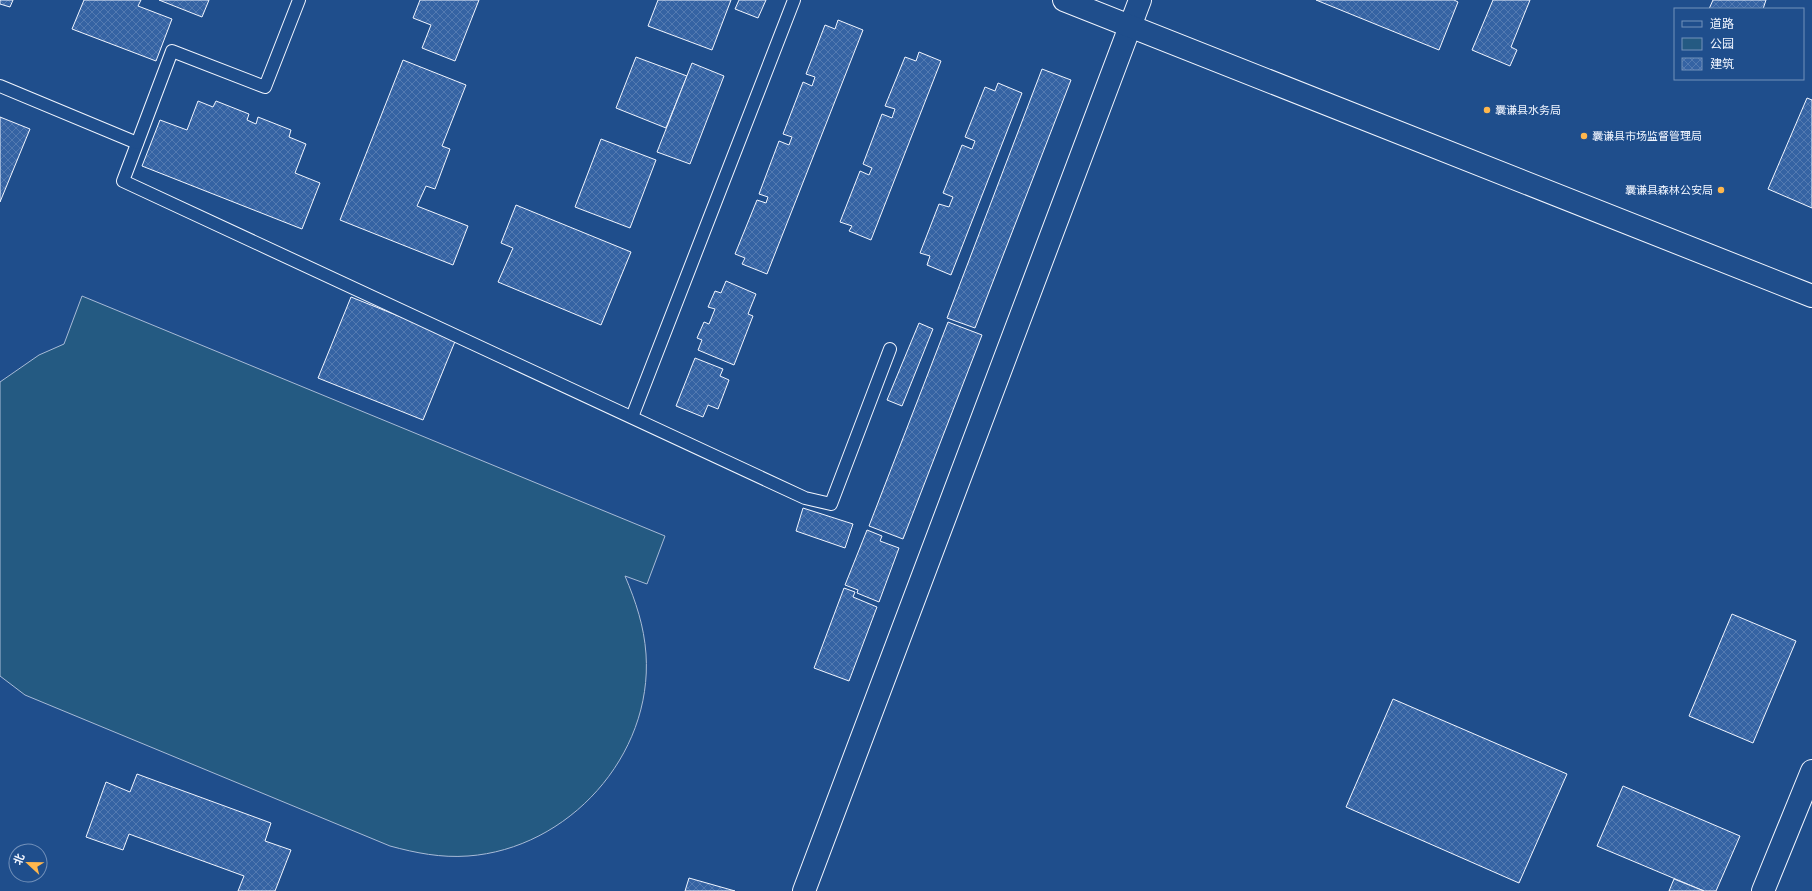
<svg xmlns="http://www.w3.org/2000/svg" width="1812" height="891" font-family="'Source Sans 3','Noto Sans SC',sans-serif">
  <defs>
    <pattern id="building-cross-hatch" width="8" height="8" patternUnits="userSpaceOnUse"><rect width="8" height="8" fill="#3563a3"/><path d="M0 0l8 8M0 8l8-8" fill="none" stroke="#537ab1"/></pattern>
  </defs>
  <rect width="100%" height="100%" fill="#1f4e8c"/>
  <path fill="#245a82" stroke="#a8bbd7" d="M82 296 665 536 647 584 625 576C636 602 644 626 646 654 653 756 568 849 468 856 441 858 416 853 390 846L25 695 0 676V382L39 355 64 344Z"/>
  <g fill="url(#building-cross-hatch)" stroke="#f2f6ff">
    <polygon points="0,0 13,0 10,7 0,4"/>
    <polygon points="84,0 141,0 138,6 172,19 156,61 72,29"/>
    <polygon points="159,0 209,0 202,17"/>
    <polygon points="420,0 479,0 455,61 422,48 431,25 413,18"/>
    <polygon points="658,0 731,0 712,50 648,26"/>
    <polygon points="739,0 766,0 758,18 735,9"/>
    <polygon points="1316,0 1454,0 1458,2 1439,50"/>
    <polygon points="1493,0 1530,0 1511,47 1517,50 1510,66 1472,50"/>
    <polygon points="1713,0 1766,0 1763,9 1709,9"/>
    <polygon points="838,20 863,30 767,274 742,264 745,258 735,254 757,200 766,203 768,197 759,194 779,141 789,145 792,137 783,134 803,82 812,86 815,77 806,74 825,25 835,29"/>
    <polygon points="919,52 941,61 871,240 849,231 852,226 840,222 860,171 869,175 872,168 863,164 882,114 892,118 895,109 885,106 905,57 916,61"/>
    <polygon points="636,57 687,76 666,128 616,108"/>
    <polygon points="403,60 466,85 442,146 450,149 435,189 426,186 417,206 468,226 453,265 340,220"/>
    <polygon points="692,63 724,76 690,164 657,152"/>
    <polygon points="1042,69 1071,80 975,328 947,318"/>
    <polygon points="998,83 1022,93 951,275 927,265 930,256 920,253 939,204 949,207 953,197 943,193 962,145 972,149 975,141 965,137 985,87 995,91"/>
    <polygon points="1807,98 1812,100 1812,208 1768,189"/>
    <polygon points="198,101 213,107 216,101 249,114 247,120 256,124 258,117 291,130 289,137 306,144 295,173 320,183 302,229 142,166 160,120 187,130"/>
    <polygon points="0,117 30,129 0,202"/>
    <polygon points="601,139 656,160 630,228 575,207"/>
    <polygon points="516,205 631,252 601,325 498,282 513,248 501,243"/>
    <polygon points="726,281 756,294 748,314 753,316 734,365 698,350 702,340 697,338 704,322 709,324 715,309 708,307 715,291 721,293"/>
    <polygon points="351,297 456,339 423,420 318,378"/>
    <polygon points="948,322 982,335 903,539 869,526"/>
    <polygon points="919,323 933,329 902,406 887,400"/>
    <polygon points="695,358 723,369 720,376 729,380 718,409 708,405 703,417 676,406"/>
    <polygon points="803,508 853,524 845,548 796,531"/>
    <polygon points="867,530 882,536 880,541 899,548 879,602 857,593 858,590 845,585"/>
    <polygon points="844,588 855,592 853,597 877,607 849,681 814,668"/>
    <polygon points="1732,614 1796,641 1753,743 1689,716"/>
    <polygon points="1393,699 1567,774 1519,883 1346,807"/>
    <polygon points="137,774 271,823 265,841 291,850 275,891 238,891 244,876 129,834 123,850 86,837 106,782 130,792"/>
    <polygon points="1623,786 1740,836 1716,891 1704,891 1597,846"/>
    <polygon points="689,878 735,891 685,891"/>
    <polygon points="1674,879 1704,891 1669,891"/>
  </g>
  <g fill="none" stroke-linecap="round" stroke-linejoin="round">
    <g stroke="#f2f6ff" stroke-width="14">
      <g id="service">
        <polyline points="299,0 265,87 172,51 123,181 805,498 831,504 890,349"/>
        <polyline points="0,86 137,143"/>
        <polyline points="632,417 794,0"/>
      </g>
    </g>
    <g stroke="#f2f6ff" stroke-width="24">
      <g id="minor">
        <polyline points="804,891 1140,0"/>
        <polyline points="1763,891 1812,771"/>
      </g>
    </g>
    <g stroke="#f2f6ff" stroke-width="24">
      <polyline id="trunk" points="1064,0 1812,296"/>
    </g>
    <use href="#service" stroke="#1f4e8c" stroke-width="12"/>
    <use href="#minor" stroke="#1f4e8c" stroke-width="22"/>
    <use href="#trunk" stroke="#1f4e8c" stroke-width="22"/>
  </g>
  <g fill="#ffb74d" stroke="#1f4e8c" stroke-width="1.5">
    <circle cx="1487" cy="110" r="4"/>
    <circle cx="1584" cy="136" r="4"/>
    <circle cx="1721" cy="190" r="4"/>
  </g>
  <g text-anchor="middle" stroke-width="3" stroke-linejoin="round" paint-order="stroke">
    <g font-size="11" fill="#f2f6ff" stroke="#1f4e8c" text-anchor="start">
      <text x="1495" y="114">囊谦县水务局</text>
      <text x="1592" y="140">囊谦县市场监督管理局</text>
      <text x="1713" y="194" text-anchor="end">囊谦县森林公安局</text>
    </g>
  </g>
  <rect x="1674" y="8" width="130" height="72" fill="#1f4e8c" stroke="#7391ba"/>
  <rect x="1682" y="21" width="20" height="6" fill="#1f4e8c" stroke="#7391ba"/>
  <text x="1710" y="28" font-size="12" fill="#f2f6ff">道路</text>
  <rect x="1682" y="38" width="20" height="12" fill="#245a82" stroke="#7391ba"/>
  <text x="1710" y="48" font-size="12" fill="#f2f6ff">公园</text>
  <rect x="1682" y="58" width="20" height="12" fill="url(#building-cross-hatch)" stroke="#7391ba"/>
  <text x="1710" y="68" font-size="12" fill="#f2f6ff">建筑</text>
  <g transform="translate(28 863) rotate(292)"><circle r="19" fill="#1f4e8c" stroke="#7391ba"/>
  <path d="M0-3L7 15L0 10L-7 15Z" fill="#ffb74d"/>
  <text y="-6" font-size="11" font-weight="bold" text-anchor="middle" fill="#f2f6ff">北</text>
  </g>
</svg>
